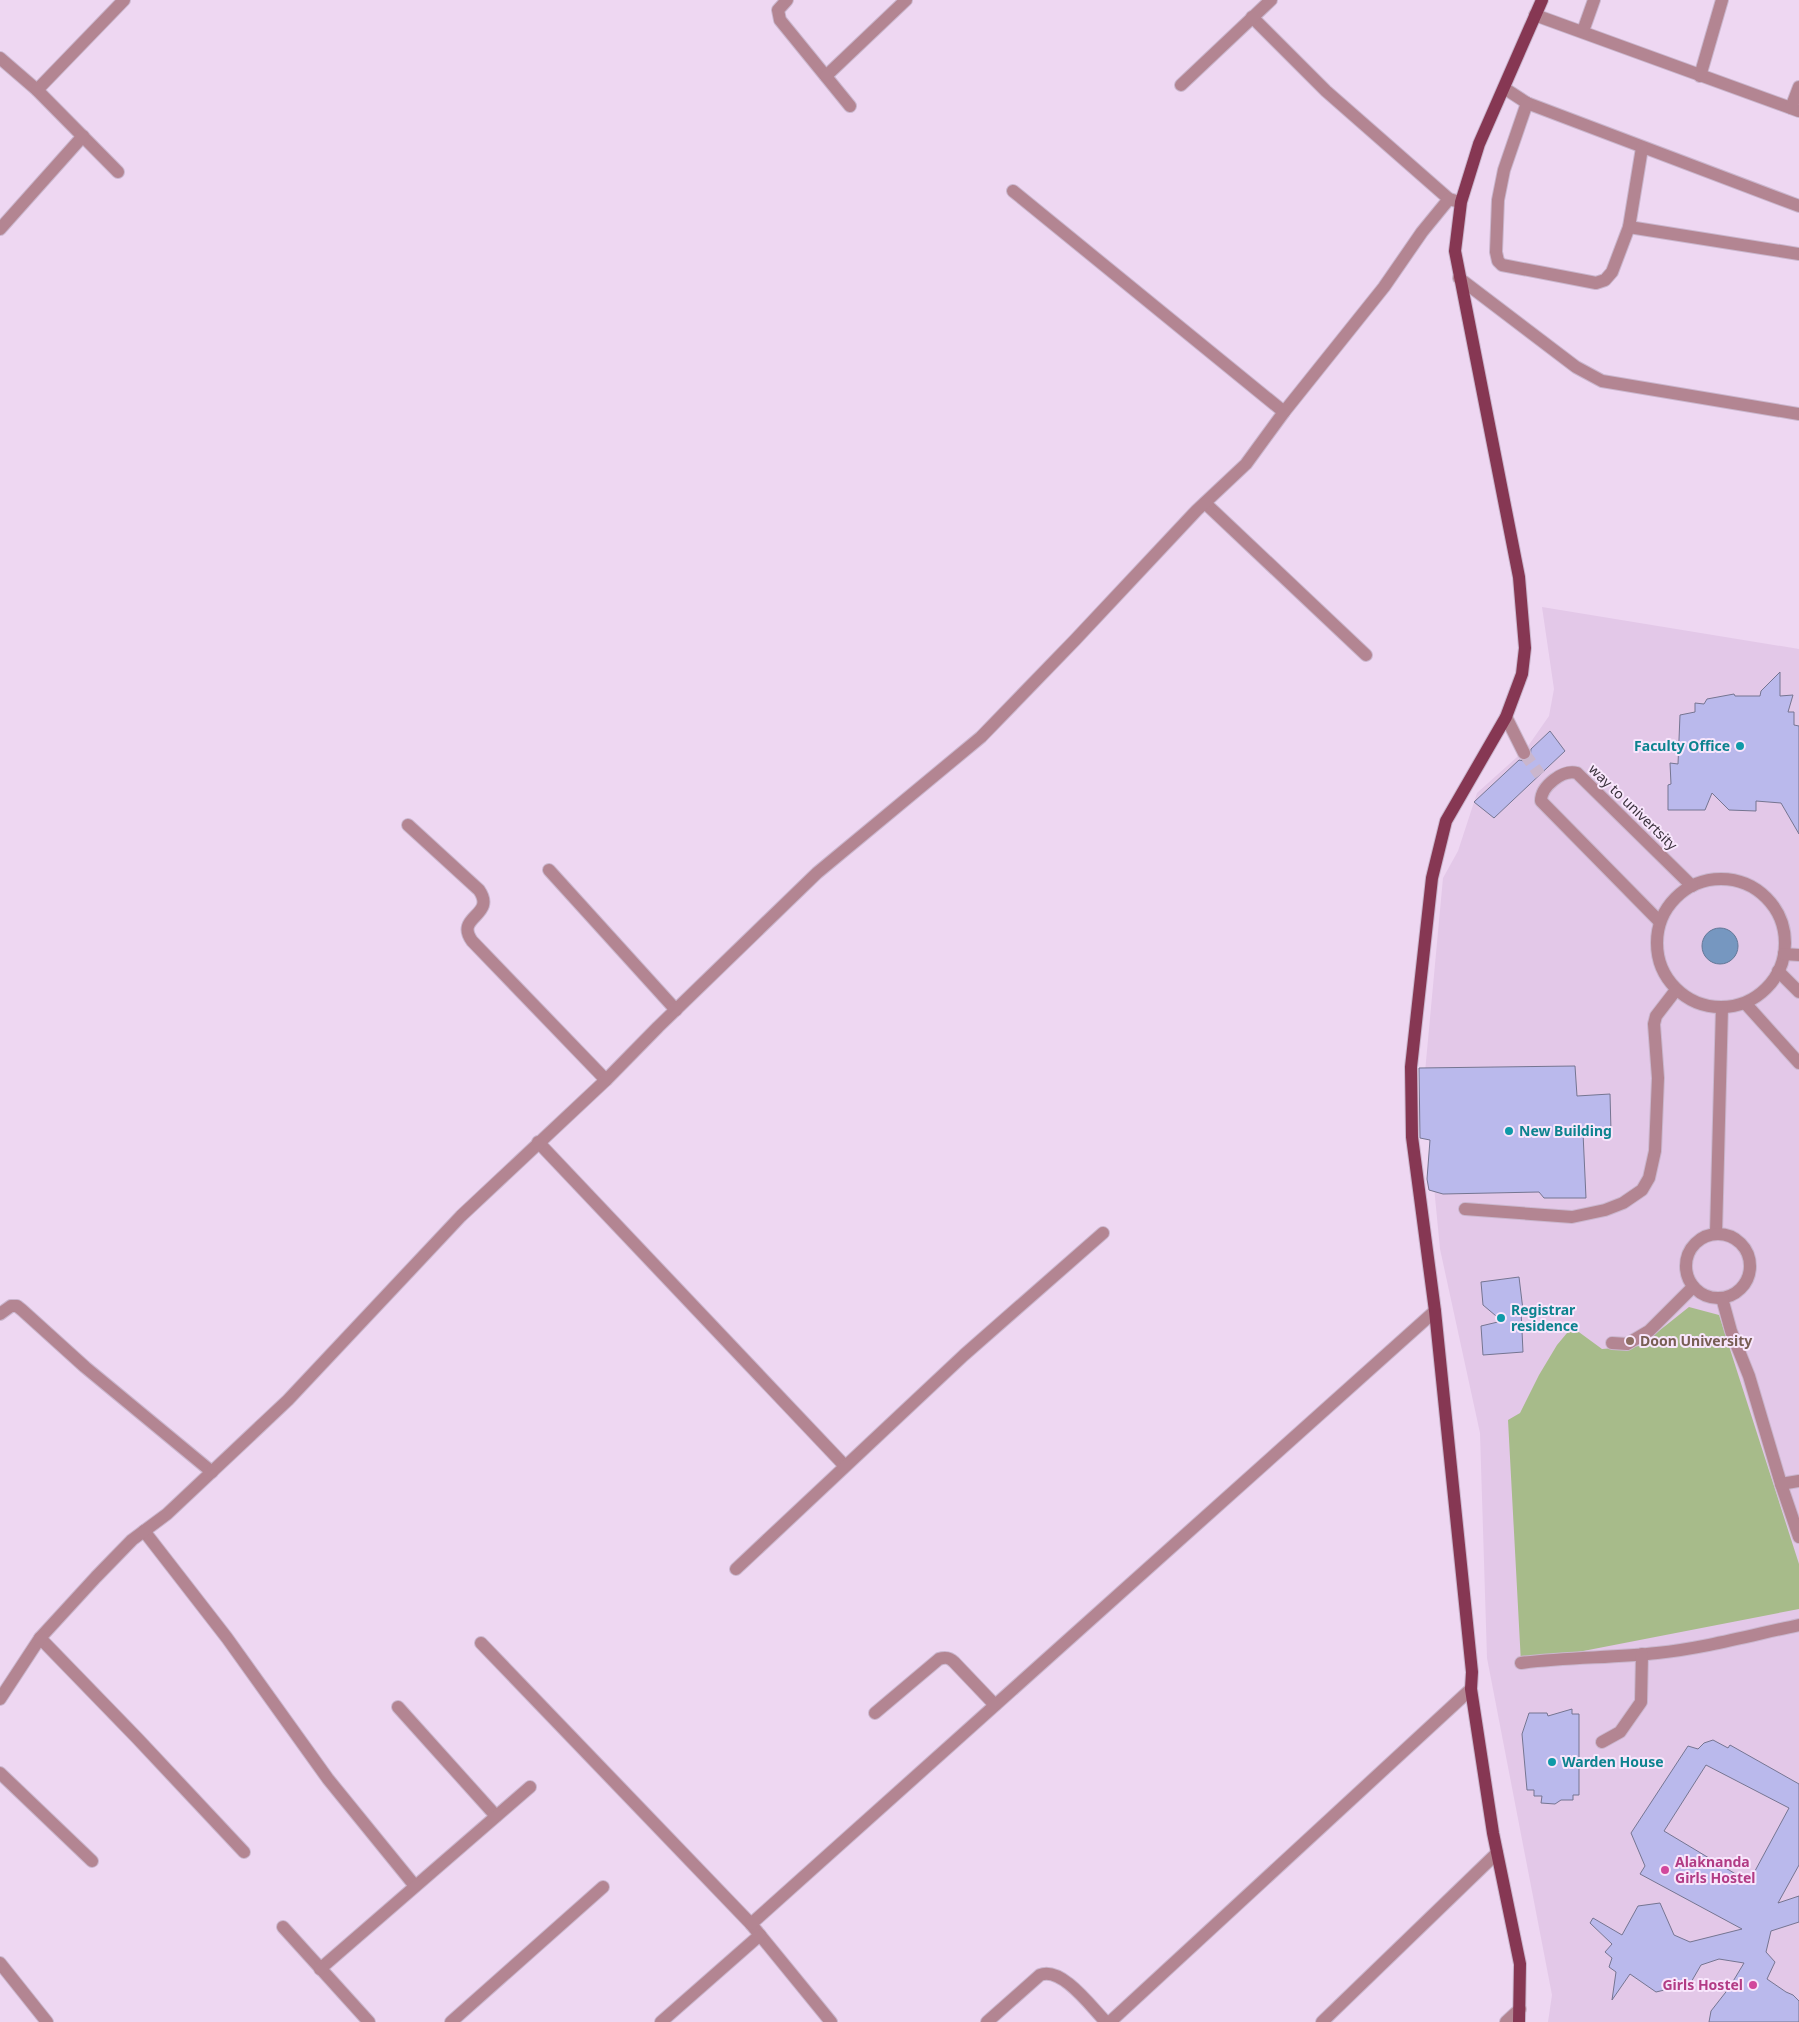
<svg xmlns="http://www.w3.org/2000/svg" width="1799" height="2022" font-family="'Noto Sans',sans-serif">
  <rect width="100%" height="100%" fill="#eed7f2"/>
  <polygon fill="#e3c8e8" points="1542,607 1799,649 1799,2022 1548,2022 1552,1995 1487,1658 1480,1433 1440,1249 1424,1083 1443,878 1458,851 1477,793 1526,749 1549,716 1554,689"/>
  <polygon fill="#a7bb8a" points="1689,1307 1719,1315 1799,1564 1799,1609 1521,1663 1508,1420 1520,1413 1539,1375 1557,1345 1572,1327 1602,1349 1640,1346"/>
  <circle fill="#7697c0" stroke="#647898" cx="1720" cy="946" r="18"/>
  <g fill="#bab9ec" stroke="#757591" fill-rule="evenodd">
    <polygon points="1780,672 1780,696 1793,695 1788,712 1794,712 1794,725 1799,726 1799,834 1781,803 1756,801 1756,811 1729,810 1712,793 1705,810 1668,810 1668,785 1671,784 1670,763 1678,764 1680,715 1695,712 1695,703 1704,704 1707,699 1734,694 1735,696 1760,696 1761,691"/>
    <polygon points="1550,731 1565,751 1494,818 1474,802 1519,760 1524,761 1530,758 1531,749"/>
    <polygon points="1575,1066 1577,1096 1610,1094 1611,1131 1583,1133 1586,1198 1544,1198 1539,1192 1443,1194 1429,1190 1427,1179 1430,1140 1420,1138 1419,1068"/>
    <polygon points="1519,1277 1523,1310 1521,1310 1523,1352 1483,1355 1481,1326 1502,1321 1483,1305 1481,1282"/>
    <polygon points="1572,1709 1572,1714 1579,1714 1579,1795 1573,1795 1573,1800 1561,1800 1555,1804 1541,1803 1542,1796 1534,1796 1534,1790 1527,1790 1522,1734 1529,1713 1547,1713 1548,1716"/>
    <path d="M1713 1740 1728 1748 1730 1745 1799 1784V1865L1778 1903 1799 1896V1922L1771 1931 1766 1952 1775 1962 1767 1979 1786 1992 1793 1995 1799 2001V2022H1709L1711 2011 1729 1988 1744 1963 1719 1959 1701 1965 1690 1984 1656 1992 1630 1974 1612 2000 1616 1972 1609 1967 1612 1958 1605 1952 1612 1944 1590 1923 1593 1918 1622 1935 1638 1906 1660 1903 1674 1935 1690 1942 1742 1929 1640 1874 1645 1866 1631 1833 1688 1746 1698 1749 1704 1743ZM1706 1765 1789 1808 1749 1882 1664 1831Z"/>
  </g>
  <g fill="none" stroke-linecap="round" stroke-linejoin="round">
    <polyline stroke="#cab6cd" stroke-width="12" stroke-dasharray="12 6" stroke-linecap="butt" points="1524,753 1540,775"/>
    <g stroke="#cab6cd" stroke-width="14">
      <g id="minor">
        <polyline points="787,0 778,10 780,20 850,106"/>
        <polyline points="1535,15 1799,111"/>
        <polyline points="1252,17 1326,91 1449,199 1456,201"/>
        <polyline points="1583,31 1594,0"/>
        <polyline points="0,58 37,90 118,172"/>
        <polyline points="826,76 906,0"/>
        <polyline points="1700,76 1722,0"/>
        <polyline points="1181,85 1271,0"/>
        <polyline points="1504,88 1527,103 1799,206"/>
        <polyline points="37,90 124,0"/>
        <polyline points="1527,103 1504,170 1498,200 1496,252 1498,261 1502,265 1596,283 1605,280 1612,272 1629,227 1642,148"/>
        <polyline points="1791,108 1799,87"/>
        <polyline points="1013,191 1284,412"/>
        <polyline points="1629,227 1799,254"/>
        <polyline points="0,229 83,136"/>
        <polyline points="1459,278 1576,367 1602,381 1799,414"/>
        <polyline points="1205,503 1366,655"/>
        <polyline points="1506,717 1524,753"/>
        <path d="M408 825 479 890C497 916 454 916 472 941L606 1080"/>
        <polyline points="549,870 676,1010"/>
        <circle cx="1721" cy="943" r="64"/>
        <path d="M1660 922 1541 801C1541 786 1563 769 1577 773L1692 886"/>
        <polyline points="1784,954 1799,955"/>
        <polyline points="1778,971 1799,992"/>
        <polyline points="1745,1003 1799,1063"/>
        <polyline points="538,1142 845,1466"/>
        <polyline points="1465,1209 1572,1217 1605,1210 1623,1203 1642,1190 1649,1178 1655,1151 1658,1078 1654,1024 1656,1016 1676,990"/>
        <polyline points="1716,1233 1722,1007"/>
        <circle cx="1718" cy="1266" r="32"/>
        <polyline points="1722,1298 1731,1331 1749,1376 1781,1484 1799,1537"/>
        <polyline points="0,1314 11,1306 17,1306 22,1310 85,1367 212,1472"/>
        <polyline points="1612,1343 1627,1344 1649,1331 1693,1287"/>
        <polyline points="1781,1484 1799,1481"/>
        <polyline points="144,1531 227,1638 328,1779 415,1886"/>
        <polyline points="736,1569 964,1355 1103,1233"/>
        <polyline points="40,1638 137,1738 244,1852"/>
        <polyline points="481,1643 751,1924 831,2022"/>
        <path d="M1521 1663C1566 1657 1612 1658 1657 1653 1705 1648 1752 1635 1799 1625"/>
        <polyline points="0,1699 40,1638 96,1577 132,1540 167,1514 288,1400 461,1216 606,1080 658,1027 817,873 981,737 1075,640 1197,510 1246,464 1284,412 1384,287 1422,232 1449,199"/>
        <polyline points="398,1707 496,1816"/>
        <path d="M875 1713 939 1659C945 1657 949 1657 954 1662L995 1705"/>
        <polyline points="1602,1742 1620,1732 1641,1702 1642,1654"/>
        <polyline points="0,1773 92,1861"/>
        <polyline points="751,1924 1435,1311"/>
        <polyline points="283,1927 369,2022"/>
        <polyline points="0,1963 47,2022"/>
        <polyline points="320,1969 530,1787"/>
        <polyline points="451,2022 603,1887"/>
        <polyline points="661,2022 760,1935"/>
        <path d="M987 2022 1040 1975C1062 1966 1092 2008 1106 2022"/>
        <polyline points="1110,2022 1471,1689"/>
        <polyline points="1322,2022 1497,1853"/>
        <polyline points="1506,2022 1520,2009"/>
      </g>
    </g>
    <g stroke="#cab6cd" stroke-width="14">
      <polyline id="major" points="1519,2022 1520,1964 1493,1833 1471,1689 1472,1672 1435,1311 1412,1137 1411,1067 1432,878 1446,821 1506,717 1522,674 1525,648 1519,577 1455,251 1461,202 1479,144 1542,0"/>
    </g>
    <use href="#minor" stroke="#b38592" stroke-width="12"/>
    <use href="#major" stroke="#863753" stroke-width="12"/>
  </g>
  <g fill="#0f9aa8" stroke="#f8e6fc" stroke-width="2">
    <circle cx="1740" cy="746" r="5"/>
    <circle cx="1509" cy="1131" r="5"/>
    <circle cx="1501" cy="1318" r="5"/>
    <circle cx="1552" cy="1762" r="5"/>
  </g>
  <circle fill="#8d6e63" stroke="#f8e6fc" stroke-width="2" cx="1630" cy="1341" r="5"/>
  <g fill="#d1479c" stroke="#f8e6fc" stroke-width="2">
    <circle cx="1665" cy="1870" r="5"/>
    <circle cx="1753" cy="1985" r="5"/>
  </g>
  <g text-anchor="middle" stroke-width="4" stroke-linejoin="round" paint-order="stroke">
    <g font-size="14" font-weight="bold" fill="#0d838f" stroke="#f8e6fc" text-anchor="start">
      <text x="1730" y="751" text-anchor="end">Faculty Office</text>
      <text x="1519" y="1136">New Building</text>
      <text x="1511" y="1315">Registrar<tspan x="1511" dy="16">residence</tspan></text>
      <text x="1562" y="1767">Warden House</text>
    </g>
    <g font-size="14" fill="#39303b" stroke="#f8e6fc">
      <text transform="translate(1633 807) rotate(44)" y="5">way to univertsity</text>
    </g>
    <g font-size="14" font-weight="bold" fill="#785e54" stroke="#f8e6fc" text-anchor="start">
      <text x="1640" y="1346">Doon University</text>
    </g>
    <g font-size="14" font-weight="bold" fill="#b23c85" stroke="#f8e6fc" text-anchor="start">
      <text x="1675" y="1867">Alaknanda<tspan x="1675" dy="16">Girls Hostel</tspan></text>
      <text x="1743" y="1990" text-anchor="end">Girls Hostel</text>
    </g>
  </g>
</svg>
